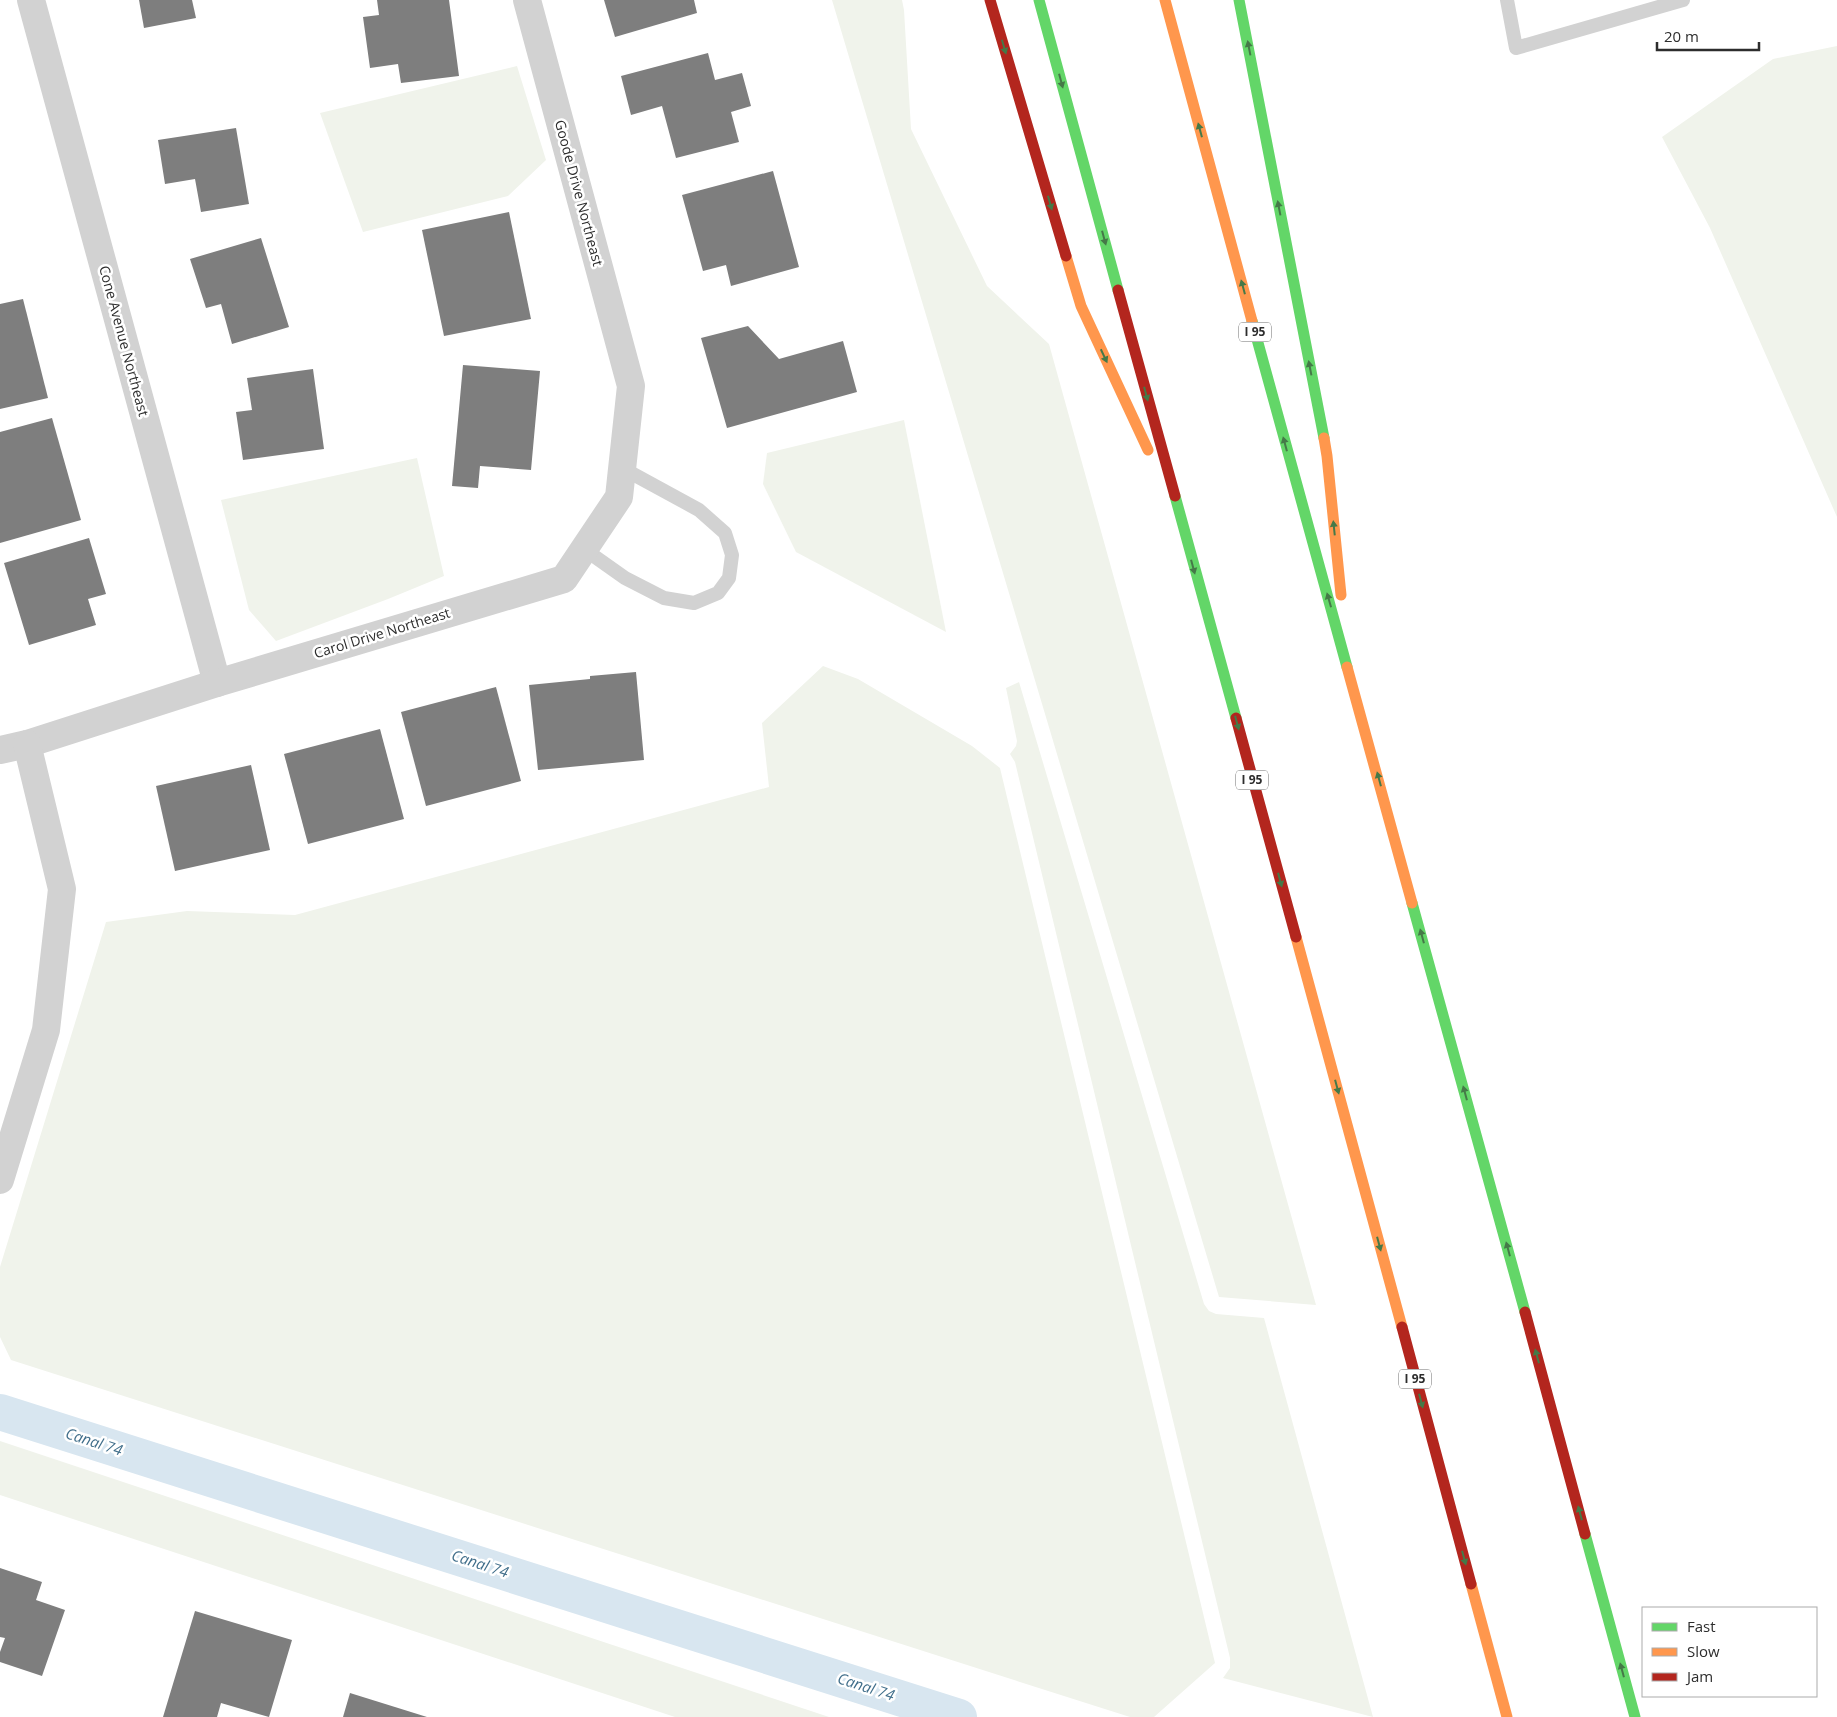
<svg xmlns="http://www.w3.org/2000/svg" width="1837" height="1717" font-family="'Open Sans',sans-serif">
  <rect width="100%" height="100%" fill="#fff"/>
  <g fill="#f0f3eb">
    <polygon points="832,0 902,0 904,10 911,129 987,286 1049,344 1316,1305 1219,1297"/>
    <polygon points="1837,46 1837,517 1710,228 1662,137 1773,59"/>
    <polygon points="517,66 546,160 508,196 363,232 320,113"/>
    <polygon points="904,420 946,632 796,552 763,484 767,453"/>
    <polygon points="417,458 444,576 388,599 276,641 249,610 221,500"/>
    <polygon points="823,666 858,679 972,746 1000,768 1215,1663 1154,1717 1130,1717 11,1360 0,1337 0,1267 106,922 187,911 295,915 769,787 762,723"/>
    <polygon points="1019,682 1204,1304 1209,1311 1216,1314 1264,1318 1373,1717 1223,1678 1230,1668 1230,1658 1015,762 1010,754 1016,746 1017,741 1006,688"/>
    <polygon points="0,1441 829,1717 675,1717 0,1495"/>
  </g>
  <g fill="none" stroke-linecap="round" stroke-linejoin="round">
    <polyline stroke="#d8e6f0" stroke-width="36" points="0,1412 959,1717"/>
  </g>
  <g fill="#7e7e7e">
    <polygon points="139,0 192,0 196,18 144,28"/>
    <polygon points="377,0 449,0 459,76 401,83 398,64 370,68 363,17 379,15"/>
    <polygon points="604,0 694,0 697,13 615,37"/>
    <polygon points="708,53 715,80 742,73 751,106 731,112 739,142 676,158 662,106 631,115 621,76"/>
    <polygon points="236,128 249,204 201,212 195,179 165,184 158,140"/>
    <polygon points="773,171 799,267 731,286 726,265 703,271 682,195"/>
    <polygon points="509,212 531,319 444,336 422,230"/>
    <polygon points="261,238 289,327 232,344 221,304 206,308 190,259"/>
    <polygon points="23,299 48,398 0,409 0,304"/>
    <polygon points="748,326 779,359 843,341 857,392 727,428 701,338"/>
    <polygon points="463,365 540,371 531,470 480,466 478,488 452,486"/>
    <polygon points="313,369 324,449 243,460 236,412 252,410 247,378"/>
    <polygon points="52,418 81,520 0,543 0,432"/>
    <polygon points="89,538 106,594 88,599 96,625 29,645 4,563"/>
    <polygon points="636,672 644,760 538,770 529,685 590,679 590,676"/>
    <polygon points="496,687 521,781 426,806 401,712"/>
    <polygon points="380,729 404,819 308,844 284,754"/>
    <polygon points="251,765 270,850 175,871 156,786"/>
    <polygon points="0,1568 42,1582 36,1600 65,1610 42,1676 0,1662 0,1652 5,1638 0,1637"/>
    <polygon points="195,1611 292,1640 269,1717 221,1703 217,1717 163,1717"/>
    <polygon points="350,1693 427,1717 343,1717"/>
  </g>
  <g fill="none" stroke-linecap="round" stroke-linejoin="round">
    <g stroke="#d2d2d2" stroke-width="14">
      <polyline points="1507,0 1516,48 1683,0"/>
      <polyline points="584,549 625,578 664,598 694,603 718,593 729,578 732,555 725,533 699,510 622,468"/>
    </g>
    <g stroke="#d2d2d2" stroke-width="28">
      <polyline points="31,0 217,683"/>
      <polyline points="0,750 27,744 217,683 564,579 619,497 631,386 527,0"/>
      <polyline points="0,1180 46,1030 62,889 27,744"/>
    </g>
    <g stroke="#63d668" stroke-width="11">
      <polyline points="1039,0 1118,290"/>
      <polyline points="1239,0 1324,438"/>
      <polyline points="1252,321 1347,667"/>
      <polyline points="1175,496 1236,718"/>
      <polyline points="1412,903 1525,1312"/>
      <polyline points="1585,1534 1635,1717"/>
    </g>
    <g stroke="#ff974d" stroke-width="11">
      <polyline points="1165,0 1252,321"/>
      <polyline points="1066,256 1081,306 1148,450"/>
      <polyline points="1324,438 1327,456 1341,595"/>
      <polyline points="1347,667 1412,903"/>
      <polyline points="1296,937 1402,1327"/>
      <polyline points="1471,1584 1507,1717"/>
    </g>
    <g stroke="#b3261e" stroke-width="11">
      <polyline points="990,0 1066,256"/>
      <polyline points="1118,290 1175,496"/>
      <polyline points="1236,718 1296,937"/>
      <polyline points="1525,1312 1585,1534"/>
      <polyline points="1402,1327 1471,1584"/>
    </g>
  </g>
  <defs><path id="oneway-solid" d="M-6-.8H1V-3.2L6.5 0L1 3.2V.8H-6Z" transform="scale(1.25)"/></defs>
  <g fill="#457948">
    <use href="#oneway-solid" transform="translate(1004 47) rotate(74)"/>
    <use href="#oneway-solid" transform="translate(1249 48) rotate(-101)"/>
    <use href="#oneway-solid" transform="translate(1061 81) rotate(75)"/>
    <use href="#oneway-solid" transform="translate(1200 130) rotate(-105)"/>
    <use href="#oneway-solid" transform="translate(1050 203) rotate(74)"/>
    <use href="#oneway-solid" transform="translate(1279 208) rotate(-101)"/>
    <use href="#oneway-solid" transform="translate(1104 238) rotate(75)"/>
    <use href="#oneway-solid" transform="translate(1243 287) rotate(-105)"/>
    <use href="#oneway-solid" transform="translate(1104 356) rotate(65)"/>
    <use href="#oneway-solid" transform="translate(1310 368) rotate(-101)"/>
    <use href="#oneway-solid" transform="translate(1146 394) rotate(75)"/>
    <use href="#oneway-solid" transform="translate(1285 444) rotate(-105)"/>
    <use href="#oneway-solid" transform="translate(1334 528) rotate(-96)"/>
    <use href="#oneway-solid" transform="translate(1193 567) rotate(75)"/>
    <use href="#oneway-solid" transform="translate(1329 600) rotate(-106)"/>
    <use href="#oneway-solid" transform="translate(1237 723) rotate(75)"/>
    <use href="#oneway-solid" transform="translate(1379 779) rotate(-105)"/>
    <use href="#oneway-solid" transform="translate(1280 880) rotate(75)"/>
    <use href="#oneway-solid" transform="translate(1422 936) rotate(-105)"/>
    <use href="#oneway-solid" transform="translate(1337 1087) rotate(75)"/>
    <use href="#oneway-solid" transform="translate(1465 1093) rotate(-105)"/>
    <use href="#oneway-solid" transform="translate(1379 1244) rotate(75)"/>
    <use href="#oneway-solid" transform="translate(1508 1249) rotate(-105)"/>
    <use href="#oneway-solid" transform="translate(1537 1356) rotate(-105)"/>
    <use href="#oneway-solid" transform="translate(1421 1401) rotate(75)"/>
    <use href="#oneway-solid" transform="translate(1580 1513) rotate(-105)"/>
    <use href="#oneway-solid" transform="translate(1464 1558) rotate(75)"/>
    <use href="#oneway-solid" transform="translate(1622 1670) rotate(-105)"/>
  </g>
  <g text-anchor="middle" stroke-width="5" stroke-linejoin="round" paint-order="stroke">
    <g fill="#fff" stroke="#6c6c6c" stroke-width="1">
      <rect x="1239" y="322.5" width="32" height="19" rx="4"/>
      <rect x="1236" y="770.5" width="32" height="19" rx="4"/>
      <rect x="1399" y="1369.5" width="32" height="19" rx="4"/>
    </g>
    <g font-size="12" font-weight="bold" fill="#2d2d2d">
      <text x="1255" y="336">I 95</text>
      <text x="1252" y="784">I 95</text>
      <text x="1415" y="1383">I 95</text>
    </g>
    <g font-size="14" fill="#2d2d2d" stroke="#fff">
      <text transform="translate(579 193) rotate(75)" y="5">Goode Drive Northeast</text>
      <text transform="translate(124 341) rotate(75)" y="5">Cone Avenue Northeast</text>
      <text transform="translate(382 633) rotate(-17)" y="5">Carol Drive Northeast</text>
    </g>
    <g font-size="15" font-style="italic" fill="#406e8a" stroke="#fff">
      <text transform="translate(94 1442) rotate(18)" y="5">Canal 74</text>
      <text transform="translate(480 1564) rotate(18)" y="5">Canal 74</text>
      <text transform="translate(866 1687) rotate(18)" y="5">Canal 74</text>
    </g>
  </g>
  <rect x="1642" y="1607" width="175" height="90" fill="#ffffff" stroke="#ababab"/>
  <rect x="1652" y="1623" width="25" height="8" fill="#63d668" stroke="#ababab"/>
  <text x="1687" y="1632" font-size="15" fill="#2d2d2d">Fast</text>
  <rect x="1652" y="1648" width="25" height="8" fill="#ff974d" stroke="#ababab"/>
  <text x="1687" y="1657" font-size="15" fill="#2d2d2d">Slow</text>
  <rect x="1652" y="1673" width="25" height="8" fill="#b3261e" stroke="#ababab"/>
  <text x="1687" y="1682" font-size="15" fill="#2d2d2d">Jam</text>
  <path d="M1657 42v8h102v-8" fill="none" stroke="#2d2d2d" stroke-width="2.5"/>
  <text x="1664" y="42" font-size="15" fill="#2d2d2d" stroke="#ffffff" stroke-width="4" paint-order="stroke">20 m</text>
</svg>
